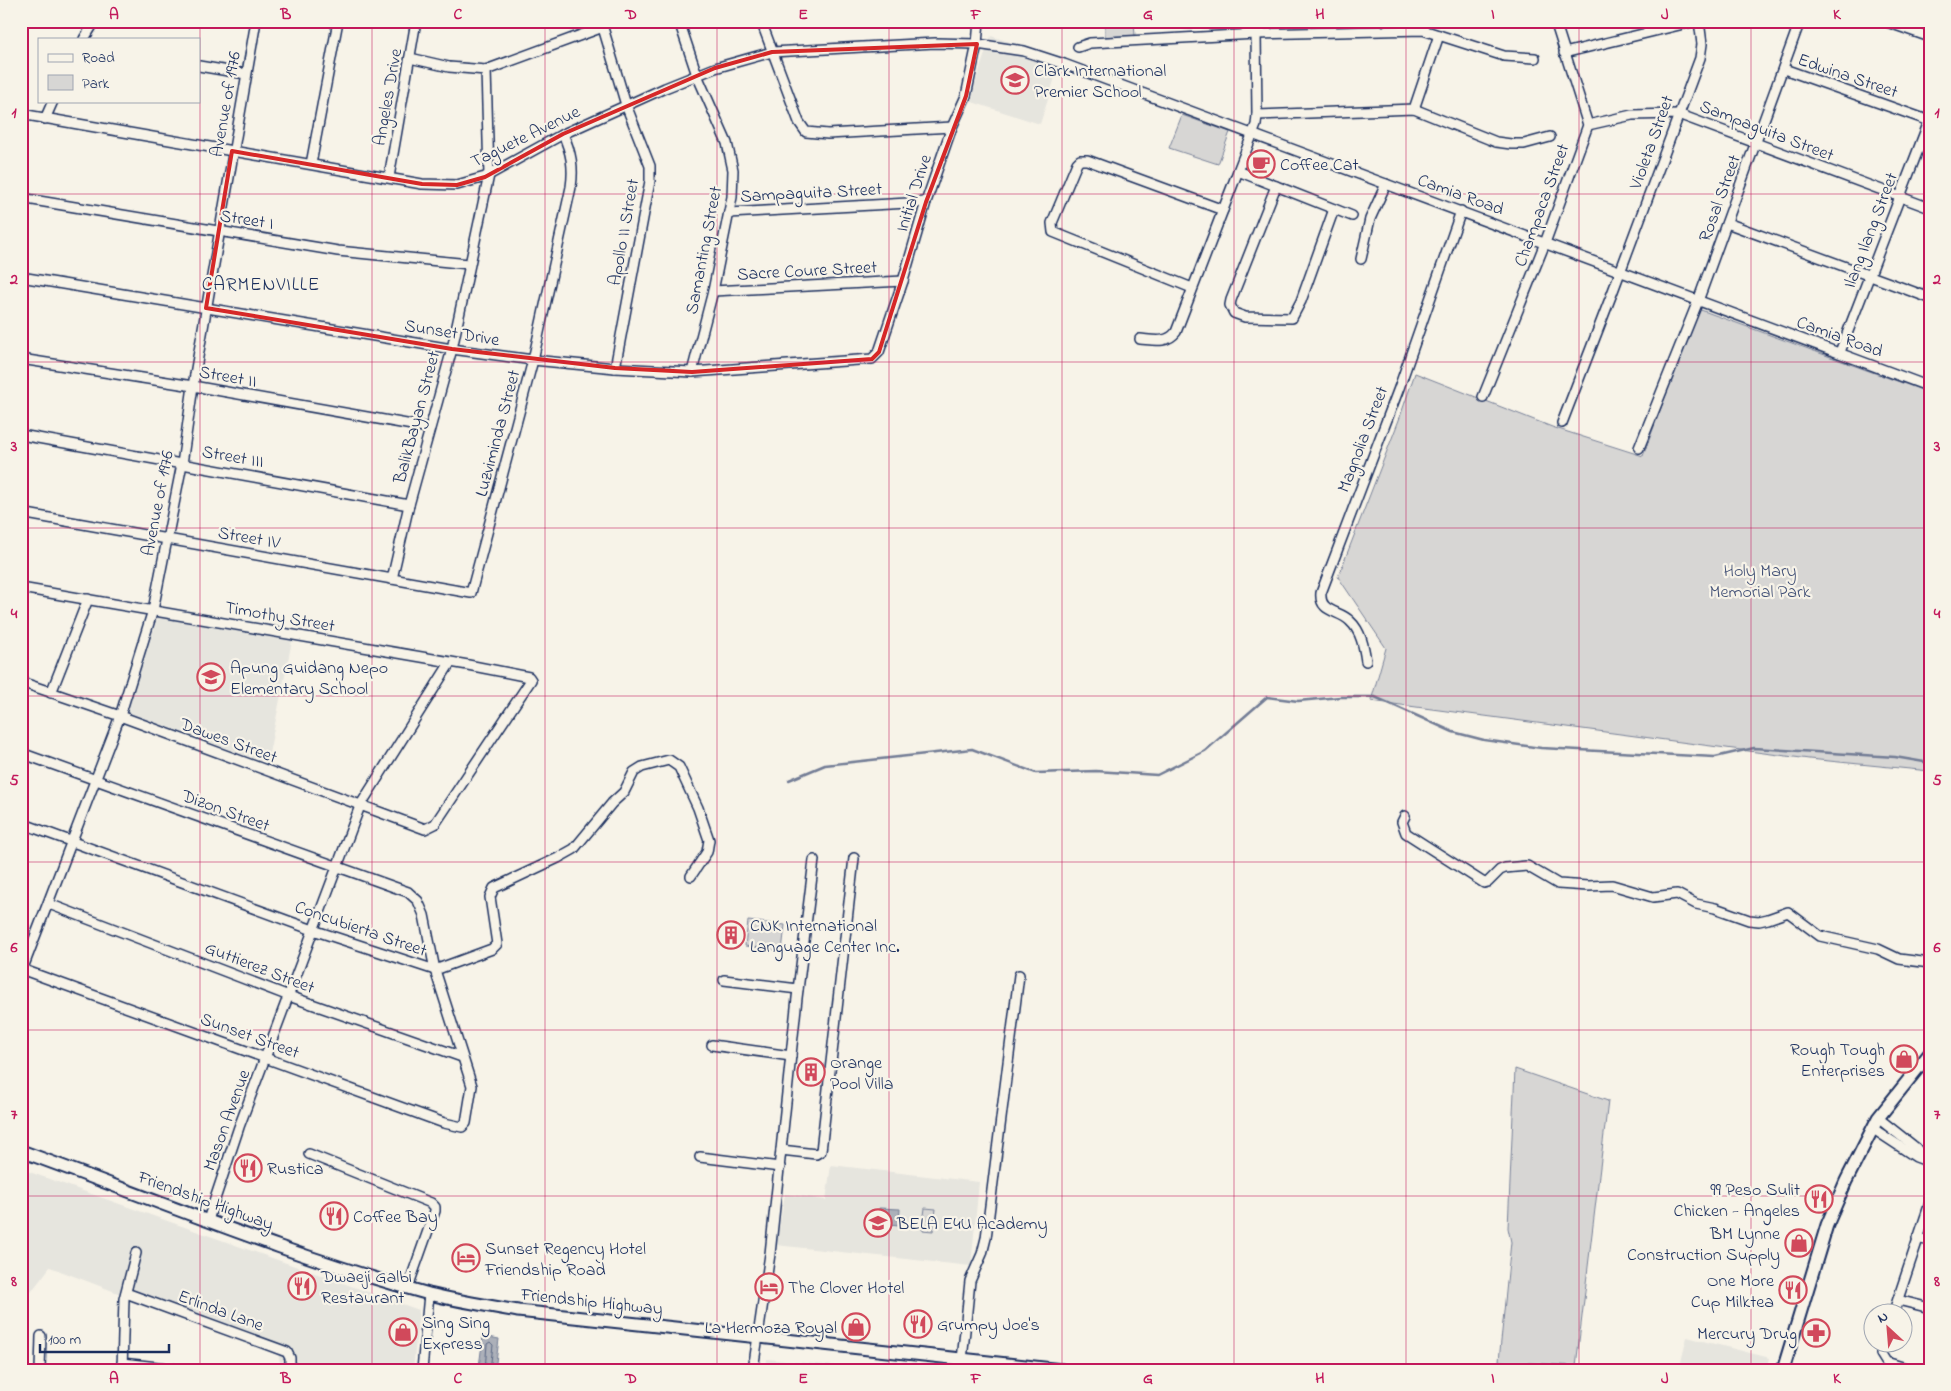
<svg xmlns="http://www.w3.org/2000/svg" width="1951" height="1391" font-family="'Indie Flower',sans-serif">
  <rect width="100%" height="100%" fill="#f7f3e8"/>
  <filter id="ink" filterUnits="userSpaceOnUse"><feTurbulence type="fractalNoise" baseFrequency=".02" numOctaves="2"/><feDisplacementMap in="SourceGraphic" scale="10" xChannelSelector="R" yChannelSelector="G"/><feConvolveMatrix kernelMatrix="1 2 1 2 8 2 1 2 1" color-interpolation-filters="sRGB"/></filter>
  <g filter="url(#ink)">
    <g fill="#e6e5de">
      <polygon points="991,36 1061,59 1040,124 969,101"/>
      <polygon points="158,617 292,641 267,763 126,712"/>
      <polygon points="831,1165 979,1182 971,1266 776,1245 785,1194 826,1200"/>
      <polygon points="21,1169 419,1310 413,1370 282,1370 278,1354 50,1267 28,1296 21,1297"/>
      <polygon points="1687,1337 1770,1358 1767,1370 1679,1370"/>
      <polygon points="767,1359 875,1370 766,1370"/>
    </g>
    <g fill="#d7d6d4" stroke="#798299">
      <polygon points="1105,21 1134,21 1135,36 1105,37"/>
      <polygon points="1182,115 1230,132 1218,164 1169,148"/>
      <polygon points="1698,309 1930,393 1930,771 1809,759 1371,701 1386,648 1338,577 1399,420 1415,373 1552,427 1643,456"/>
      <polygon points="748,921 785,925 782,951 745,946"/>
      <polygon points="1515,1069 1608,1101 1576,1366 1499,1361 1511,1242 1508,1228"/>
      <polygon points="925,1208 936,1209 933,1231 922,1230"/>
    </g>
    <g fill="#acb0b9" stroke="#727c95">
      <polygon points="879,1208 900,1209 899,1225 878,1223"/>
      <polygon points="483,1336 499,1339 495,1370 479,1367"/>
    </g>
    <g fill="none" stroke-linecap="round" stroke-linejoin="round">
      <polyline stroke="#556382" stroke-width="1" points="485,1370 487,1344 490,1342 493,1345 490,1370"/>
      <polyline stroke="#727c95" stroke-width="2.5" points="789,780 825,765 972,749 1036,773 1096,771 1157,775 1205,751 1267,697 1298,701 1340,697 1375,697 1453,732 1484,740 1541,748 1715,757 1754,748 1895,757 1930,763"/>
      <g stroke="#1b2f5e" stroke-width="12">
        <g id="minor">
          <polyline points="601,21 626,105 650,166 650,181 615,368"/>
          <polyline points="679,21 697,75 727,143 733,170 732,197 713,291 692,372"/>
          <polyline points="761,21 799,122 806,132 828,134 952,127"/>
          <polyline points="1884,21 1930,37"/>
          <polyline points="1256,34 1257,115 1414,109 1496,142 1511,144 1524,144 1550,137"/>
          <polyline points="84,39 95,21"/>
          <polyline points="1078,47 1090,43 1256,34 1423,30 1504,56 1535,58"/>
          <polyline points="1564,53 1696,21"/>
          <polyline points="410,58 449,67 486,70 603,27"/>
          <polyline points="199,66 246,74"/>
          <polyline points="1784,69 1930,121"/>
          <polyline points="1414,109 1439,35"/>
          <polyline points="21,114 422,184 457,185 485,177 563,134 665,88 715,68 772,52 935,43 977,44 1024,51 1064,64 1930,387"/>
          <polyline points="45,119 53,101"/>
          <polyline points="1588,125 1632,115 1678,114 1930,208"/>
          <polyline points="311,164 338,21"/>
          <polyline points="1238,171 1256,125 1257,115"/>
          <polyline points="389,177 416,21"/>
          <polyline points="1276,186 1231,300 1230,305 1234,313 1245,317 1292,318 1301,301 1334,209"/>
          <polyline points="21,198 338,251 469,264"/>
          <polyline points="1223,210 1238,171 1352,216"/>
          <polyline points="729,213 926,202"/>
          <polyline points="1727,223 1930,298"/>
          <polyline points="1361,259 1370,219 1386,184"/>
          <polyline points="21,277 452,349 533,360 615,368 692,372 872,359 879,352 903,281 926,202 952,127 966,96 977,44 979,21"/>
          <polyline points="713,291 903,281"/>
          <path d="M1140 339C1153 340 1167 344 1176 332L1223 210 1087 160H1080L1077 163 1052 223 1053 232 1192 288"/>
          <polyline points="1840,352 1930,119"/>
          <polyline points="21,359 193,386 429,428"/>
          <polyline points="1483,397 1545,243 1588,125 1555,21"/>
          <polyline points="1562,423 1613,291 1700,58 1702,44 1699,21"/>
          <polyline points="21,435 409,505"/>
          <polyline points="1639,448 1698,301 1800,21"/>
          <path d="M21 513 471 593 533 360 571 187C574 167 571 152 563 134"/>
          <polyline points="392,579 409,505 452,349 489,175 486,70"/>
          <polyline points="21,588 468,665 529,677 531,680 435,824 425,829 120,716 21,682"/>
          <path d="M1366 661C1364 647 1361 631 1350 621 1340 610 1319 613 1321 593L1399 388 1461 211"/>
          <polyline points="51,693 88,599"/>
          <polyline points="21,753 408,892 418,901 424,915 435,970 472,1086 466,1123 462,1127 444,1123 21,969"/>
          <polyline points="1405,816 1402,822 1406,833 1484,883 1488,882 1500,870 1505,868 1527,866 1558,884 1588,886 1612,885 1653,897 1677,894 1696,904 1715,908 1749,920 1759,921 1768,919 1788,912 1820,936 1878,949 1899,959 1930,963"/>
          <polyline points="21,823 313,930 435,970 492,949 497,944 490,897 494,888 558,858 574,849 612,803 624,792 634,772 642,767 669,760 679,767 698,808 709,840 707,852 691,876"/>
          <polyline points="49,904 289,996 462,1057"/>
          <polyline points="21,973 120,716 153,610 182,464 193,386 256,21"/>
          <polyline points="724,980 798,989"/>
          <polyline points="712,1045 791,1056"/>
          <polyline points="1878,1118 1916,1148 1930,1165"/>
          <polyline points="1872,1128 1916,1157 1924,1160"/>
          <polyline points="781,1150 816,1154 821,1151 854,858"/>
          <polyline points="309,1154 431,1203 435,1207 435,1211 408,1287"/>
          <polyline points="700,1157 780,1167"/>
          <polyline points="208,1220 239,1127 360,806 450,663"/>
          <polyline points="1917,1238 1930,1241"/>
          <polyline points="126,1293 287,1352 290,1358 290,1370"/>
          <polyline points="1898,1300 1930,1308"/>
          <polyline points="1893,1314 1930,1203"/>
          <polyline points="21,1338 22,1338"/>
          <polyline points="1882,1344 1881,1354 1886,1362 1912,1370"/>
          <polyline points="122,1363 184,1370"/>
          <polyline points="40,1370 41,1336"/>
          <polyline points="122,1370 124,1299 136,1253"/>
          <polyline points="422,1370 429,1294"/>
          <polyline points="753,1370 770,1254 797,998 814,860"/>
          <polyline points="961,1370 970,1281 982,1254 986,1238 1019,975"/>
        </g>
      </g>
      <g stroke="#1b2f5e" stroke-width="15">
        <g id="major">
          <path d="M21 1151C156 1200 290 1256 429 1294 458 1301 489 1306 518 1311L1062 1370"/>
          <polyline points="1783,1370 1827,1225 1846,1181 1878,1118 1930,1053"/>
        </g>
      </g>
      <use href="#minor" stroke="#f7f3e8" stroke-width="9"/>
      <use href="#major" stroke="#f7f3e8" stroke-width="11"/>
    </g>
  </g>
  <path fill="none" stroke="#d62828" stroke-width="4" stroke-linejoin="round" d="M977 44 966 96 926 202 879 352 872 359 692 372 615 368 452 349 206 308 232 151 422 184 457 185 485 177 563 134 715 68 772 52Z"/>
  <path fill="none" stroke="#c2185b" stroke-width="1" stroke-opacity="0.55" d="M200 21V1370M372 21V1370M545 21V1370M717 21V1370M889 21V1370M1062 21V1370M1234 21V1370M1406 21V1370M1579 21V1370M1751 21V1370M21 194H1930M21 362H1930M21 528H1930M21 696H1930M21 862H1930M21 1030H1930M21 1196H1930"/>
  <defs>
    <g id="university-ring" transform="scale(1.4375)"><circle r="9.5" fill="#f7f3e8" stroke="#d1495b" stroke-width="1.5"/><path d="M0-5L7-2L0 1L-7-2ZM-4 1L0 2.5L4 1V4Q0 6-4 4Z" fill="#d1495b"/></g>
    <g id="cafe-ring" transform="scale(1.4375)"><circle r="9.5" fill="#f7f3e8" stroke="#d1495b" stroke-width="1.5"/><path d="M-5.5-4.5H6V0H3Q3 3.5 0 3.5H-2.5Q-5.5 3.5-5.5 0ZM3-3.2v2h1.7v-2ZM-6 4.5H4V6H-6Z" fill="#d1495b"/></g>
    <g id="school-ring" transform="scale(1.4375)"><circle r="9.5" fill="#f7f3e8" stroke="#d1495b" stroke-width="1.5"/><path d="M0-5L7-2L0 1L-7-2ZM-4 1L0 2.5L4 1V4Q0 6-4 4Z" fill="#d1495b"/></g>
    <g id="building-ring" transform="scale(1.4375)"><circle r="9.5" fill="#f7f3e8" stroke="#d1495b" stroke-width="1.5"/><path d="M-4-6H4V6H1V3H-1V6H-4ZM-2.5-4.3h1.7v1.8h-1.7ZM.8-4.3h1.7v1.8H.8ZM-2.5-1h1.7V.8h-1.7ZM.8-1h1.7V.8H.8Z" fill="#d1495b"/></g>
    <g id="shop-ring" transform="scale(1.4375)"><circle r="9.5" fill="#f7f3e8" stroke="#d1495b" stroke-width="1.5"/><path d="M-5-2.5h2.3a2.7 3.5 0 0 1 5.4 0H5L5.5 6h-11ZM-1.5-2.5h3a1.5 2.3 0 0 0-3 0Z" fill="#d1495b"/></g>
    <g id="restaurant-ring" transform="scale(1.4375)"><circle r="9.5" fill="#f7f3e8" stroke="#d1495b" stroke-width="1.5"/><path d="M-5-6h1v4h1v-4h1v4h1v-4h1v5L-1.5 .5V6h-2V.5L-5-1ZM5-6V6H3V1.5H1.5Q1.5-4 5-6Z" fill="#d1495b"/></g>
    <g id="hotel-ring" transform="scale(1.4375)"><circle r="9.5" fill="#f7f3e8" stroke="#d1495b" stroke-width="1.5"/><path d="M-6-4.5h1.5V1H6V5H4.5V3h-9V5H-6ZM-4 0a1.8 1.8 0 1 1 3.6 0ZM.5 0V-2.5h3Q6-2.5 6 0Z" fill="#d1495b"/></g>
    <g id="pharmacy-ring" transform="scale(1.4375)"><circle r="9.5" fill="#f7f3e8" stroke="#d1495b" stroke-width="1.5"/><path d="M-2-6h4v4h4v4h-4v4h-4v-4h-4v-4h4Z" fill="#d1495b"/></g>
  </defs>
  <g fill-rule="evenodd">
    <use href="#university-ring" x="1015" y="80"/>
    <use href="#cafe-ring" x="1261" y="164"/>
    <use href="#school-ring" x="211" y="677"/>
    <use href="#building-ring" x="731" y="935"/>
    <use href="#shop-ring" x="1904" y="1059"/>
    <use href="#building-ring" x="811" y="1072"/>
    <use href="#restaurant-ring" x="248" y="1168"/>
    <use href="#restaurant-ring" x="1819" y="1199"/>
    <use href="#restaurant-ring" x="334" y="1216"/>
    <use href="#school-ring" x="878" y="1223"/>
    <use href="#shop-ring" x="1799" y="1243"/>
    <use href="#hotel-ring" x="466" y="1258"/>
    <use href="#restaurant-ring" x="302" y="1286"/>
    <use href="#hotel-ring" x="769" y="1287"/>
    <use href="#restaurant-ring" x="1793" y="1290"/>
    <use href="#restaurant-ring" x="918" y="1324"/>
    <use href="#shop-ring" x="856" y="1327"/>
    <use href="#shop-ring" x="403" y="1332"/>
    <use href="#pharmacy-ring" x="1816" y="1333"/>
  </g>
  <g text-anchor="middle" stroke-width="4.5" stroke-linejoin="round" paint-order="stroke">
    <g font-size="18" fill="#1b2f5e" stroke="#f7f3e8" text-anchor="start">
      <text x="1034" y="76">Clark International<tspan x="1034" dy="21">Premier School</tspan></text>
      <text x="1280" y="170">Coffee Cat</text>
      <text x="230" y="673">Apung Guidang Nepo<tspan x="230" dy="21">Elementary School</tspan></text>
      <text x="750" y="931">CNK International<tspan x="750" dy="21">Language Center Inc.</tspan></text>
      <text x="1885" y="1055" text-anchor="end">Rough Tough<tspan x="1885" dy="21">Enterprises</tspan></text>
      <text x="830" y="1068">Orange<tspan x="830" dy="21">Pool Villa</tspan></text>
      <text x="267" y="1174">Rustica</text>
      <text x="1800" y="1195" text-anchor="end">99 Peso Sulit<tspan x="1800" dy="21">Chicken - Angeles</tspan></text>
      <text x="353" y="1222">Coffee Bay</text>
      <text x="897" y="1229">BELA E4U Academy</text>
      <text x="1780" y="1239" text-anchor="end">BM Lynne<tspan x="1780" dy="21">Construction Supply</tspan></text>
      <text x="485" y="1254">Sunset Regency Hotel<tspan x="485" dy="21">Friendship Road</tspan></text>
      <text x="321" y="1282">Dwaeji Galbi<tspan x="321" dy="21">Restaurant</tspan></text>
      <text x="1774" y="1286" text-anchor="end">One More<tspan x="1774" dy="21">Cup Milktea</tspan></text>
      <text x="788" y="1293">The Clover Hotel</text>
      <text x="422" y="1328">Sing Sing<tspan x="422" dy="21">Express</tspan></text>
      <text x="937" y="1330">Grumpy Joe's</text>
      <text x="837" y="1333" text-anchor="end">La Hermoza Royal</text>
      <text x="1797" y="1339" text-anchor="end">Mercury Drug</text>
    </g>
    <g font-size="18" fill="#1b2f5e" stroke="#f7f3e8">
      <text transform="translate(1848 75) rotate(19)" y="6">Edwina Street</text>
      <text transform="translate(387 97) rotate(-80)" y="6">Angeles Drive</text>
      <text transform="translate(225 104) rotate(-80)" y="6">Avenue of 1976</text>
      <text transform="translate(1767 130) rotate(21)" y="6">Sampaguita Street</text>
      <text transform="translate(525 136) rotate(-26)" y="6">Taguete Avenue</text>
      <text transform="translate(1651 142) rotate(-70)" y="6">Violeta Street</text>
      <text transform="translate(811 192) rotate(-3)" y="6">Sampaguita Street</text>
      <text transform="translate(913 193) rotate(-72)" y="6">Initial Drive</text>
      <text transform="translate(1461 194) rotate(20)" y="6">Camia Road</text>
      <text transform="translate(1719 198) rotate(-70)" y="6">Rosal Street</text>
      <text transform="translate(1541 205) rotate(-70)" y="6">Champaca Street</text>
      <text transform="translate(247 219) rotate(9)" y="6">Street I</text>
      <text transform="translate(1870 230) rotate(-69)" y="6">Ilang Ilang Street</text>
      <text transform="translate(623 232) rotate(-80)" y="6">Apollo II Street</text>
      <text transform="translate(703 250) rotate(-79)" y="6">Samanting Street</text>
      <text transform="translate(807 270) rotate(-3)" y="6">Sacre Coure Street</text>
      <text transform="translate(452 332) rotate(9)" y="6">Sunset Drive</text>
      <text transform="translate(1840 336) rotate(20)" y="6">Camia Road</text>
      <text transform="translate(228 376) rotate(10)" y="6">Street II</text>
      <text transform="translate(416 417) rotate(-75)" y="6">BalikBayan Street</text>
      <text transform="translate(497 433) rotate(-75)" y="6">Luzviminda Street</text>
      <text transform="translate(1362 439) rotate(-69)" y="6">Magnolia Street</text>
      <text transform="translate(233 456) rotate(10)" y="6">Street III</text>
      <text transform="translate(157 503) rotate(-79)" y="6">Avenue of 1976</text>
      <text transform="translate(249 537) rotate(10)" y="6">Street IV</text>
      <text transform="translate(280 616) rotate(10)" y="6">Timothy Street</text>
      <text transform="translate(229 740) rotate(20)" y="6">Dawes Street</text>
      <text transform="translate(226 810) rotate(20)" y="6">Dizon Street</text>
      <text transform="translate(361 928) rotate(19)" y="6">Concubierta Street</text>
      <text transform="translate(260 967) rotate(21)" y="6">Guttierez Street</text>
      <text transform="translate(250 1035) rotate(20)" y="6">Sunset Street</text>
      <text transform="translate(226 1120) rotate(-70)" y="6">Mason Avenue</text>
      <text transform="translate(206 1200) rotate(20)" y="6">Friendship Highway</text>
      <text transform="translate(592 1301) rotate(6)" y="6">Friendship Highway</text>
      <text transform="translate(221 1310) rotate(20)" y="6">Erlinda Lane</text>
    </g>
    <g font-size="18" fill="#415076" stroke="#f7f3e8">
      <text x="1760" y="576">Holy Mary<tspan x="1760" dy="21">Memorial Park</tspan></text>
    </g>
    <g font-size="19" letter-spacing="1" fill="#1b2f5e" stroke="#f7f3e8">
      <text x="261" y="290">CARMENVILLE</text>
    </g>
  </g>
  <rect width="1951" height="1391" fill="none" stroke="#f7f3e8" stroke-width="55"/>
  <rect x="38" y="38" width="162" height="65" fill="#f7f3e8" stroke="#9fa5b1"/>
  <rect x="48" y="54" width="25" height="8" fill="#f7f3e8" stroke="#9fa5b1"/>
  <text x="82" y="62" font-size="15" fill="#1b2f5e">Road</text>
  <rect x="48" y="75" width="25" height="15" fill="#d7d6d4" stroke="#9fa5b1"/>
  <text x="82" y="88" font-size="15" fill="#1b2f5e">Park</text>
  <g transform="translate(1888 1328) rotate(334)"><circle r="24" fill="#f7f3e8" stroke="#9fa5b1"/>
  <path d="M0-4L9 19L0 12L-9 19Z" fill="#d1495b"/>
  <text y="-8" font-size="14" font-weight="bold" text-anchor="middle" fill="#1b2f5e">N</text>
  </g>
  <path d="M40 1344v8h129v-8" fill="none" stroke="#1b2f5e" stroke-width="2.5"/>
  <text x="48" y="1344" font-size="15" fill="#1b2f5e" stroke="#f7f3e8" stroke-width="4" paint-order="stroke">100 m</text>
  <rect x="28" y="28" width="1896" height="1336" fill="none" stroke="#c2185b" stroke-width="2"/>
  <g font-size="16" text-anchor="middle" font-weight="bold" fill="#c2185b">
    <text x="114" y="19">A</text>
    <text x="286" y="19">B</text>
    <text x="458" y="19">C</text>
    <text x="631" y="19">D</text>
    <text x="803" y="19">E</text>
    <text x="976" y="19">F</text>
    <text x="1148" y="19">G</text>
    <text x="1320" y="19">H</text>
    <text x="1493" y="19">I</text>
    <text x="1665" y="19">J</text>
    <text x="1837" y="19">K</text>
    <text x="14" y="117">1</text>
    <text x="1937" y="117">1</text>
    <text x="14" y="284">2</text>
    <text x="1937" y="284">2</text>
    <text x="14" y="451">3</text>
    <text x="1937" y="451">3</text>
    <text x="14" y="618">4</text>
    <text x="1937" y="618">4</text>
    <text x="14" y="785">5</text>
    <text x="1937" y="785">5</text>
    <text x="14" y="952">6</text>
    <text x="1937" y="952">6</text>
    <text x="14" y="1119">7</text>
    <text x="1937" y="1119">7</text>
    <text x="14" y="1286">8</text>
    <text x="1937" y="1286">8</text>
    <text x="114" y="1383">A</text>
    <text x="286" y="1383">B</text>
    <text x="458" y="1383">C</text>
    <text x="631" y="1383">D</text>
    <text x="803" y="1383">E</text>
    <text x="976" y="1383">F</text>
    <text x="1148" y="1383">G</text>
    <text x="1320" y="1383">H</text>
    <text x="1493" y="1383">I</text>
    <text x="1665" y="1383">J</text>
    <text x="1837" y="1383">K</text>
  </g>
</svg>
